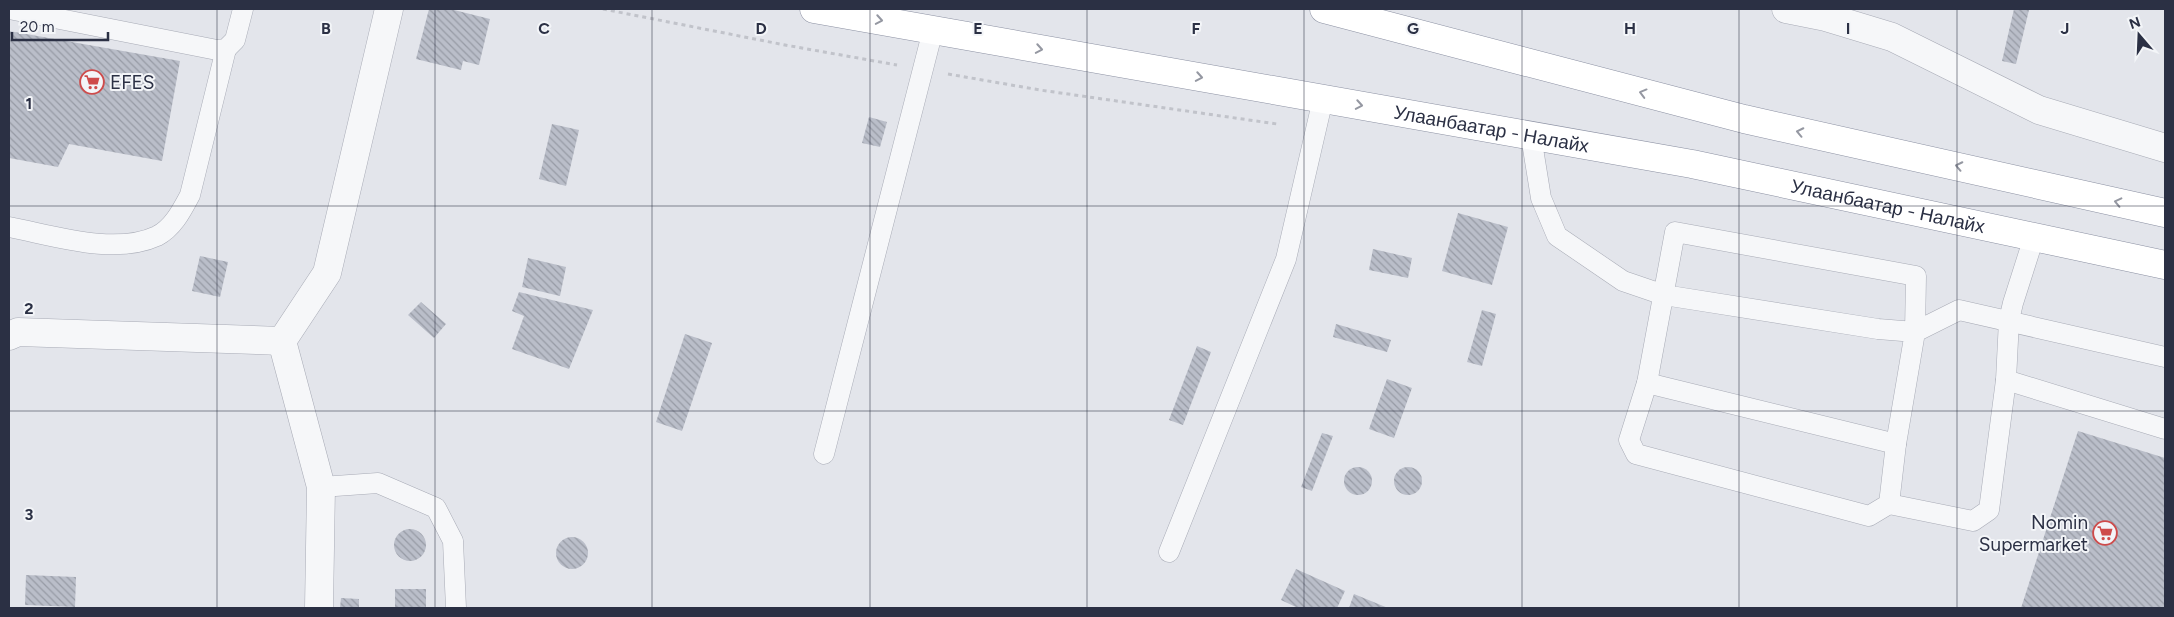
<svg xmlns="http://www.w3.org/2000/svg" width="2174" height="617" font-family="Figtree,sans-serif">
  <defs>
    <pattern id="building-back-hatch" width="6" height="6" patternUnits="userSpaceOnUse" patternTransform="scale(1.25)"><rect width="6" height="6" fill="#babec9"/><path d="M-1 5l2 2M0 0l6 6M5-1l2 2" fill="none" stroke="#979ba5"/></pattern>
  </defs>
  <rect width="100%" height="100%" fill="#e3e5eb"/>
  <g fill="url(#building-back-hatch)">
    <polygon points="429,9 450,9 490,19 479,65 463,61 461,70 416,59"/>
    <polygon points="2014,9 2029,10 2016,64 2002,61"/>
    <polygon points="9,31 180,61 162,161 69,144 58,167 9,158"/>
    <polygon points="869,117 887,122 880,147 862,143"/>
    <polygon points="552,124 579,130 566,186 539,179"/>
    <polygon points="1458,213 1508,227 1492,285 1442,271"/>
    <polygon points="1373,249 1412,258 1408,278 1369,270"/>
    <polygon points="200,256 228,262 220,297 192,291"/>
    <polygon points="528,258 566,267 560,296 522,287"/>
    <polygon points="519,292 593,310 569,369 512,349 524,316 512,311"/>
    <polygon points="421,302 446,324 434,338 408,315"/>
    <polygon points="1482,310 1496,314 1482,366 1467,362"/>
    <polygon points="1336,324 1391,340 1387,352 1333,337"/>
    <polygon points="685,334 712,343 682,431 656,422"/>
    <polygon points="1197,346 1211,352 1183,425 1169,420"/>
    <polygon points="1387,379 1412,388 1394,438 1369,429"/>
    <polygon points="2078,431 2165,458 2165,608 2021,608"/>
    <polygon points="1322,433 1333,436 1312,491 1301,487"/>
    <circle cx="1358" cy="481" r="14"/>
    <circle cx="1408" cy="481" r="14"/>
    <circle cx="410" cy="545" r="16"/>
    <circle cx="572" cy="553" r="16"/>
    <polygon points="1296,569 1345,591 1337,608 1298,608 1281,600"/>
    <polygon points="26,575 76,577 75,607 25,605"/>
    <rect x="395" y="589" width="31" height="19"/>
    <polygon points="1354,594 1388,608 1349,608"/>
    <polygon points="341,598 359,599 359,608 340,608"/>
  </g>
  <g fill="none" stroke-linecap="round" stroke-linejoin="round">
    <g stroke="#a8abb6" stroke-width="21">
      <g id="service">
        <polyline points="9,9 217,50 226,49 235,40 243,9"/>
        <polyline points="1531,136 1541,198 1557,236 1623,281 1664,295 1878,329 1915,332 1896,444 1889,504 1869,516 1636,454 1629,440 1647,383 1675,232 1916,276 1915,332 1959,310 2165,357"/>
        <path d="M9 227C52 235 114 256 157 236 173 228 182 210 190 195L226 49"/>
        <polyline points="2034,237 2013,303 2009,320 2006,380 2165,429"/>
        <polyline points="1647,383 1896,444"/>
        <polyline points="824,454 933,30"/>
        <polyline points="321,487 378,483 436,508 453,541 456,608"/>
        <polyline points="1889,504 1973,521 1989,510 2006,380"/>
        <polyline points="1169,552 1286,259 1323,99"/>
      </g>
    </g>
    <g stroke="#a8abb6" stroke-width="29">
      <g id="minor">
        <polyline points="1786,9 1826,17 1892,37 2039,110 2165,148"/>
        <polyline points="9,336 18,332 282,341"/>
        <polyline points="319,608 321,487 282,341 327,273 389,9"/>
      </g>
    </g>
    <g stroke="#8b90a2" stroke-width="29">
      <g id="trunk">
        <path id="s1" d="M814 9 1692 164 2165 265"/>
        <polyline points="1324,9 1744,119 2165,213"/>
      </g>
    </g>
    <g stroke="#c1c3ca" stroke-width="3" stroke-dasharray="4 4" stroke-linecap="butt">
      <polyline points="603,9 785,45 897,65"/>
      <polyline points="948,74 1040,90 1277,124"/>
    </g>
    <use href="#service" stroke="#f6f7f9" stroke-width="20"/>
    <use href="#minor" stroke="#f6f7f9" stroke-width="28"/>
    <use href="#trunk" stroke="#fff" stroke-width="28"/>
  </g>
  <defs><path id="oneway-chevron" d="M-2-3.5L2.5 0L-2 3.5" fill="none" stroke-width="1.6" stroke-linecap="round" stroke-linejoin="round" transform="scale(1.25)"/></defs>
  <g stroke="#9598a2">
    <use href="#oneway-chevron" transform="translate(879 20) rotate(10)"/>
    <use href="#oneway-chevron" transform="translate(1039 49) rotate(10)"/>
    <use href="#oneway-chevron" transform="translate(1199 77) rotate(10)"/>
    <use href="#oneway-chevron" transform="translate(1643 93) rotate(-165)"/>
    <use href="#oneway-chevron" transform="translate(1359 105) rotate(10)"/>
    <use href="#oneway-chevron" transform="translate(1800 132) rotate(-168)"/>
    <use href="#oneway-chevron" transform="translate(1959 166) rotate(-168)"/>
    <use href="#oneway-chevron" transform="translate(2118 202) rotate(-167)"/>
  </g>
  <path fill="none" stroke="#2b3044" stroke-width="1" stroke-opacity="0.55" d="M217 9V608M435 9V608M652 9V608M870 9V608M1087 9V608M1304 9V608M1522 9V608M1739 9V608M1957 9V608M9 206H2165M9 411H2165"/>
  <defs>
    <g id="supermarket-ring" transform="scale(1.25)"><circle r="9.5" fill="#f3f5f8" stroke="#ce4b4b" stroke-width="1.5"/><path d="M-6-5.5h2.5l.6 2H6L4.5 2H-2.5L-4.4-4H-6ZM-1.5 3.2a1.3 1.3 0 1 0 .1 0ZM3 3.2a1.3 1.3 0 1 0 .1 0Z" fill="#ce4b4b"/></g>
  </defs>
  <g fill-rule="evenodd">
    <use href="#supermarket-ring" x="92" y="82"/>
    <use href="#supermarket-ring" x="2105" y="533"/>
  </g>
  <g text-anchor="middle" stroke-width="4" stroke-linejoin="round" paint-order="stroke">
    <g font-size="19" fill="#2b3044" stroke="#f3f5f8" text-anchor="start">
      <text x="110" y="89">EFES</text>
      <text x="2088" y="529" text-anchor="end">Nomin<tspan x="2088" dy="22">Supermarket</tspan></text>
    </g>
    <g font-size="19" fill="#2b3044" stroke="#f3f5f8">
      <text dy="7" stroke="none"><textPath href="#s1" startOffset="688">Улаанбаатар - Налайх</textPath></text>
      <text dy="7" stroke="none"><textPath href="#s1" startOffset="1092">Улаанбаатар - Налайх</textPath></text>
    </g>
  </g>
  <g font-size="16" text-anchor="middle" font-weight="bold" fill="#2b3044" stroke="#f3f5f8" stroke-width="4" stroke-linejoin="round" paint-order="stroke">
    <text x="326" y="34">B</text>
    <text x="544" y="34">C</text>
    <text x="761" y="34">D</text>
    <text x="978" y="34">E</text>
    <text x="1196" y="34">F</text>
    <text x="1413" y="34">G</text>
    <text x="1630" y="34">H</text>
    <text x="1848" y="34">I</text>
    <text x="2065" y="34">J</text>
    <text x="29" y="109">1</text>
    <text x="29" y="314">2</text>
    <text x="29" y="520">3</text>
  </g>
  <rect width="2174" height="617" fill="none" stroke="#2b3044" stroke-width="20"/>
  <g transform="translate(2139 35) rotate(341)" stroke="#f3f5f8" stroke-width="4" paint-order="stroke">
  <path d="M0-4L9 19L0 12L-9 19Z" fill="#2b3044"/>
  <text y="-8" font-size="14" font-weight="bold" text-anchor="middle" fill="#2b3044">N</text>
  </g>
  <path d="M12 32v8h96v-8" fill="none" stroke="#2b3044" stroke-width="2.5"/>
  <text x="20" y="32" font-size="15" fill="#2b3044" stroke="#f3f5f8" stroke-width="4" paint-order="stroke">20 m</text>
</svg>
